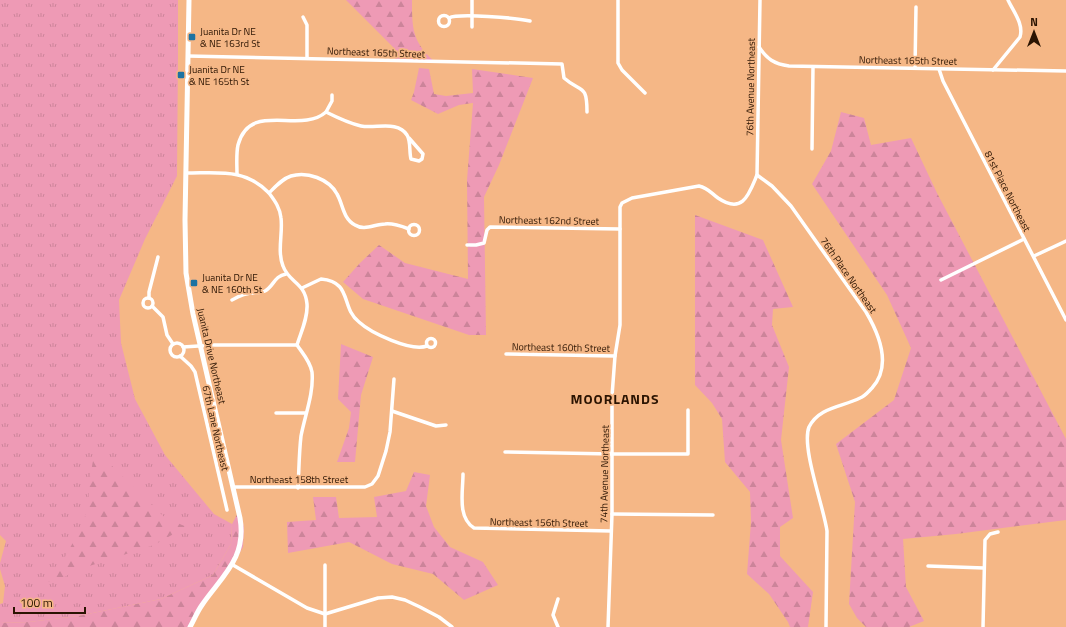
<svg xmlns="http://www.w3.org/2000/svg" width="1066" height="627" font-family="'Titillium Web',sans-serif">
  <defs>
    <pattern id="grass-tufts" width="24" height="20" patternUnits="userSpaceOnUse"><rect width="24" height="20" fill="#ee9ab5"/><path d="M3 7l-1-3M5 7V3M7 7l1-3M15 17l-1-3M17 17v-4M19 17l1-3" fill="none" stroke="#cc849a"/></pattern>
    <pattern id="forest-firs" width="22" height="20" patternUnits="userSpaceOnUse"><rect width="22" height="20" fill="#ee9ab5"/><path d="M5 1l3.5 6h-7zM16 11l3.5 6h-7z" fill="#cc849a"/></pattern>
  </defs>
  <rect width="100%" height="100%" fill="#f5b786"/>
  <polygon fill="url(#grass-tufts)" points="0,0 178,0 178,57 177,176 145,239 119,300 121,343 135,399 165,455 214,514 232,524 231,544 213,575 161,599 78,616 29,622 0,623 0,604 3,603 5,586 0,569 0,563 6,541 0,535"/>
  <g fill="url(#forest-firs)">
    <path d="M346 0H412C412 27 412 42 434 61L395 60 394 48Z"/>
    <polygon points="419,68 429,69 434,94 446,96 473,93 472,69 533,78 499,165 484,197 486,335 469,335 363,299 343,282 360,263 379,245 405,263 468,279 467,180 473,103 459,105 438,114 411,100 414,92"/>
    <polygon points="841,112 864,118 871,145 911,138 937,193 1066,439 1066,520 956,534 903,539 906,587 924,621 909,627 866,627 857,618 849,604 855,502 836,444 894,400 911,348 887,295 812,184 831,151"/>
    <polygon points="695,215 763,240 793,307 773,309 772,325 789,367 781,440 793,518 780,527 780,556 813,592 808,627 790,627 788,622 769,594 747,574 751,522 750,492 725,462 722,419 712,403 695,385"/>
    <polygon points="341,344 373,357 361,395 355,462 337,462 349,428 351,412 338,399"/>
    <polygon points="94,455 106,460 163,516 182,525 196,529 177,532 154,545 77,570 57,581 41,582 65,557 82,526 89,503 89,483"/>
    <polygon points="414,472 430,475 426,506 434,527 450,547 483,562 498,585 464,600 433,574 392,564 349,542 288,553 287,522 316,520 313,497 336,497 339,518 377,517 374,497 406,491"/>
    <polygon points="240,509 244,528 243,547 233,565 201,606 192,627 0,627 0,623 29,622 78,616 161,599 213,575 231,544 232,524"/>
  </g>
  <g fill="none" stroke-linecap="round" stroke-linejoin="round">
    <g stroke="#fff" stroke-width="3.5">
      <polyline points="618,0 618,63 622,70 645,93"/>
      <circle cx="444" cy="21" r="5.5"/>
      <polyline points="303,17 307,25 307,58"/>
      <path d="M449 18C458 13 517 18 530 21"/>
      <polyline points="472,27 472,0"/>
      <path d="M759 47C767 59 774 64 789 66L1066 71"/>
      <path d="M188 56 562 64 564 78C581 93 587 83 587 112"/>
      <polyline points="915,68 916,7"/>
      <polyline points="939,69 943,81 1066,320"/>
      <path d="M993 70 1020 37C1024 24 1013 11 1008 0"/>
      <polyline points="326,112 332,101 332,95"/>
      <polyline points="812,149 813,67"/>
      <path d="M186 173C219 173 245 168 269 193 276 186 282 179 291 176 307 171 329 179 337 194 343 204 343 219 355 225 364 231 375 224 385 224 393 223 401 226 409 229"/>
      <path d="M237 174C237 165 236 154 238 145 250 100 300 135 326 112 338 118 348 123 361 126 375 129 398 120 407 135 411 141 409 152 411 159L419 161 422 159 423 154 409 138"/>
      <path d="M757 175 772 186 791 206 866 312C879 334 892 366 872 388 868 392 865 396 860 398 842 407 819 407 809 427 801 447 824 508 827 531L826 627"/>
      <path d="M269 193C275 201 280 208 281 218 283 233 277 251 283 266 289 283 305 282 307 304 308 318 301 332 297 345 303 354 310 361 312 372 314 393 305 415 301 436 299 453 299 471 298 488"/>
      <circle cx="414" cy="230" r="5.5"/>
      <polyline points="467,245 476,245 484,243 487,230 490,227 620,229"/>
      <polyline points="1034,256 1066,241"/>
      <polyline points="941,280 1024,239"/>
      <path d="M302 288 321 279C353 282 340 307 359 322 371 333 411 352 427 346"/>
      <circle cx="148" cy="303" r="5"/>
      <polyline points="149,298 149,292 158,257"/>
      <path d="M232 300C236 298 241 295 246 294 252 292 259 294 265 291 274 286 274 276 286 274"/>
      <polyline points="152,306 163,317 167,335 173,344"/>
      <circle cx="431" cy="343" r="4.5"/>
      <circle cx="177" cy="350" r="7"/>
      <polyline points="183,347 214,345 297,345"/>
      <polyline points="506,354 615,356"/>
      <polyline points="180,356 191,366 195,372 227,510"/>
      <polyline points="392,411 436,426 446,425"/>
      <polyline points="276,413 306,413"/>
      <polyline points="505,452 612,454 688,454 688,410"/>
      <path d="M463 474C463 492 457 517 474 528L611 531"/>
      <polyline points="233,487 365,487 372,484 378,476 386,451 390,432 394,379"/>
      <polyline points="612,514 713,515"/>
      <polyline points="233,565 307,608 325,614 378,598 392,597 405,600 420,607 439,617 452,627"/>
      <polyline points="928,566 984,568"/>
      <polyline points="325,627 325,565"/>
      <polyline points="558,627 553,615 558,599"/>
      <path d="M608 627 612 514V396L615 356 620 325V207L622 203 632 198 699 186C708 188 711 193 718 198 743 215 749 194 757 175L760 0"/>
      <polyline points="983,627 985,540 990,534 998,532"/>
    </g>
    <path stroke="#fff" stroke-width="5" d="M189 0 185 220 186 273 193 314 240 518C247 558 222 576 202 605 197 612 194 620 190 627"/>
  </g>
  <g fill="#1c72a2" stroke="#f5b786" stroke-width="1.5">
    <rect x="188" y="33" width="8" height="8" rx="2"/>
    <rect x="177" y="71" width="8" height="8" rx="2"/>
    <rect x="190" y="279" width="8" height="8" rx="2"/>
  </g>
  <g text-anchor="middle" stroke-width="3.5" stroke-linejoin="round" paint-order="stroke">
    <g font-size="10" fill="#2b1402" stroke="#f5b786" text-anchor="start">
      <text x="200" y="35">Juanita Dr NE<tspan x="200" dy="12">&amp; NE 163rd St</tspan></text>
      <text x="189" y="73">Juanita Dr NE<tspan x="189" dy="12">&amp; NE 165th St</tspan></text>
      <text x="202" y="281">Juanita Dr NE<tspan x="202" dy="12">&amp; NE 160th St</tspan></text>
    </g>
    <g font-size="10" fill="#2b1402" stroke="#f5b786">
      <text transform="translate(376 52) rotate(2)" y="4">Northeast 165th Street</text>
      <text transform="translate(908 60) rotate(1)" y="4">Northeast 165th Street</text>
      <text transform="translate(750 87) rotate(-89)" y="4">76th Avenue Northeast</text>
      <text transform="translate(1008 191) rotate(63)" y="4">81st Place Northeast</text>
      <text transform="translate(549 220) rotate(1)" y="4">Northeast 162nd Street</text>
      <text transform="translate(849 275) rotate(55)" y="4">76th Place Northeast</text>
      <text transform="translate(561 347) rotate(1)" y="4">Northeast 160th Street</text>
      <text transform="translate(212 356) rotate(77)" y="4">Juanita Drive Northeast</text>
      <text transform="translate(216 428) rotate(77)" y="4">67th Lane Northeast</text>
      <text transform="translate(604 474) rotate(-89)" y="4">74th Avenue Northeast</text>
      <text x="299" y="483">Northeast 158th Street</text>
      <text transform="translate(539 522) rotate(1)" y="4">Northeast 156th Street</text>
    </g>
    <g font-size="14" font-weight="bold" letter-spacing="1" fill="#2b1402" stroke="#f5b786">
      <text x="615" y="404">MOORLANDS</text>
    </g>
  </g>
  <g transform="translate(1034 32)" stroke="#f5b786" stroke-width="3" paint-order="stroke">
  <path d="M0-3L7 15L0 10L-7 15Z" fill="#2b1402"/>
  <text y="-6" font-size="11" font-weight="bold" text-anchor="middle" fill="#2b1402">N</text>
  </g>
  <path d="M14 607v6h71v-6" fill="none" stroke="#2b1402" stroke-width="2"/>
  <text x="20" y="607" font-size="12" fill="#2b1402" stroke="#f5b786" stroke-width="3" paint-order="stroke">100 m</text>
</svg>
